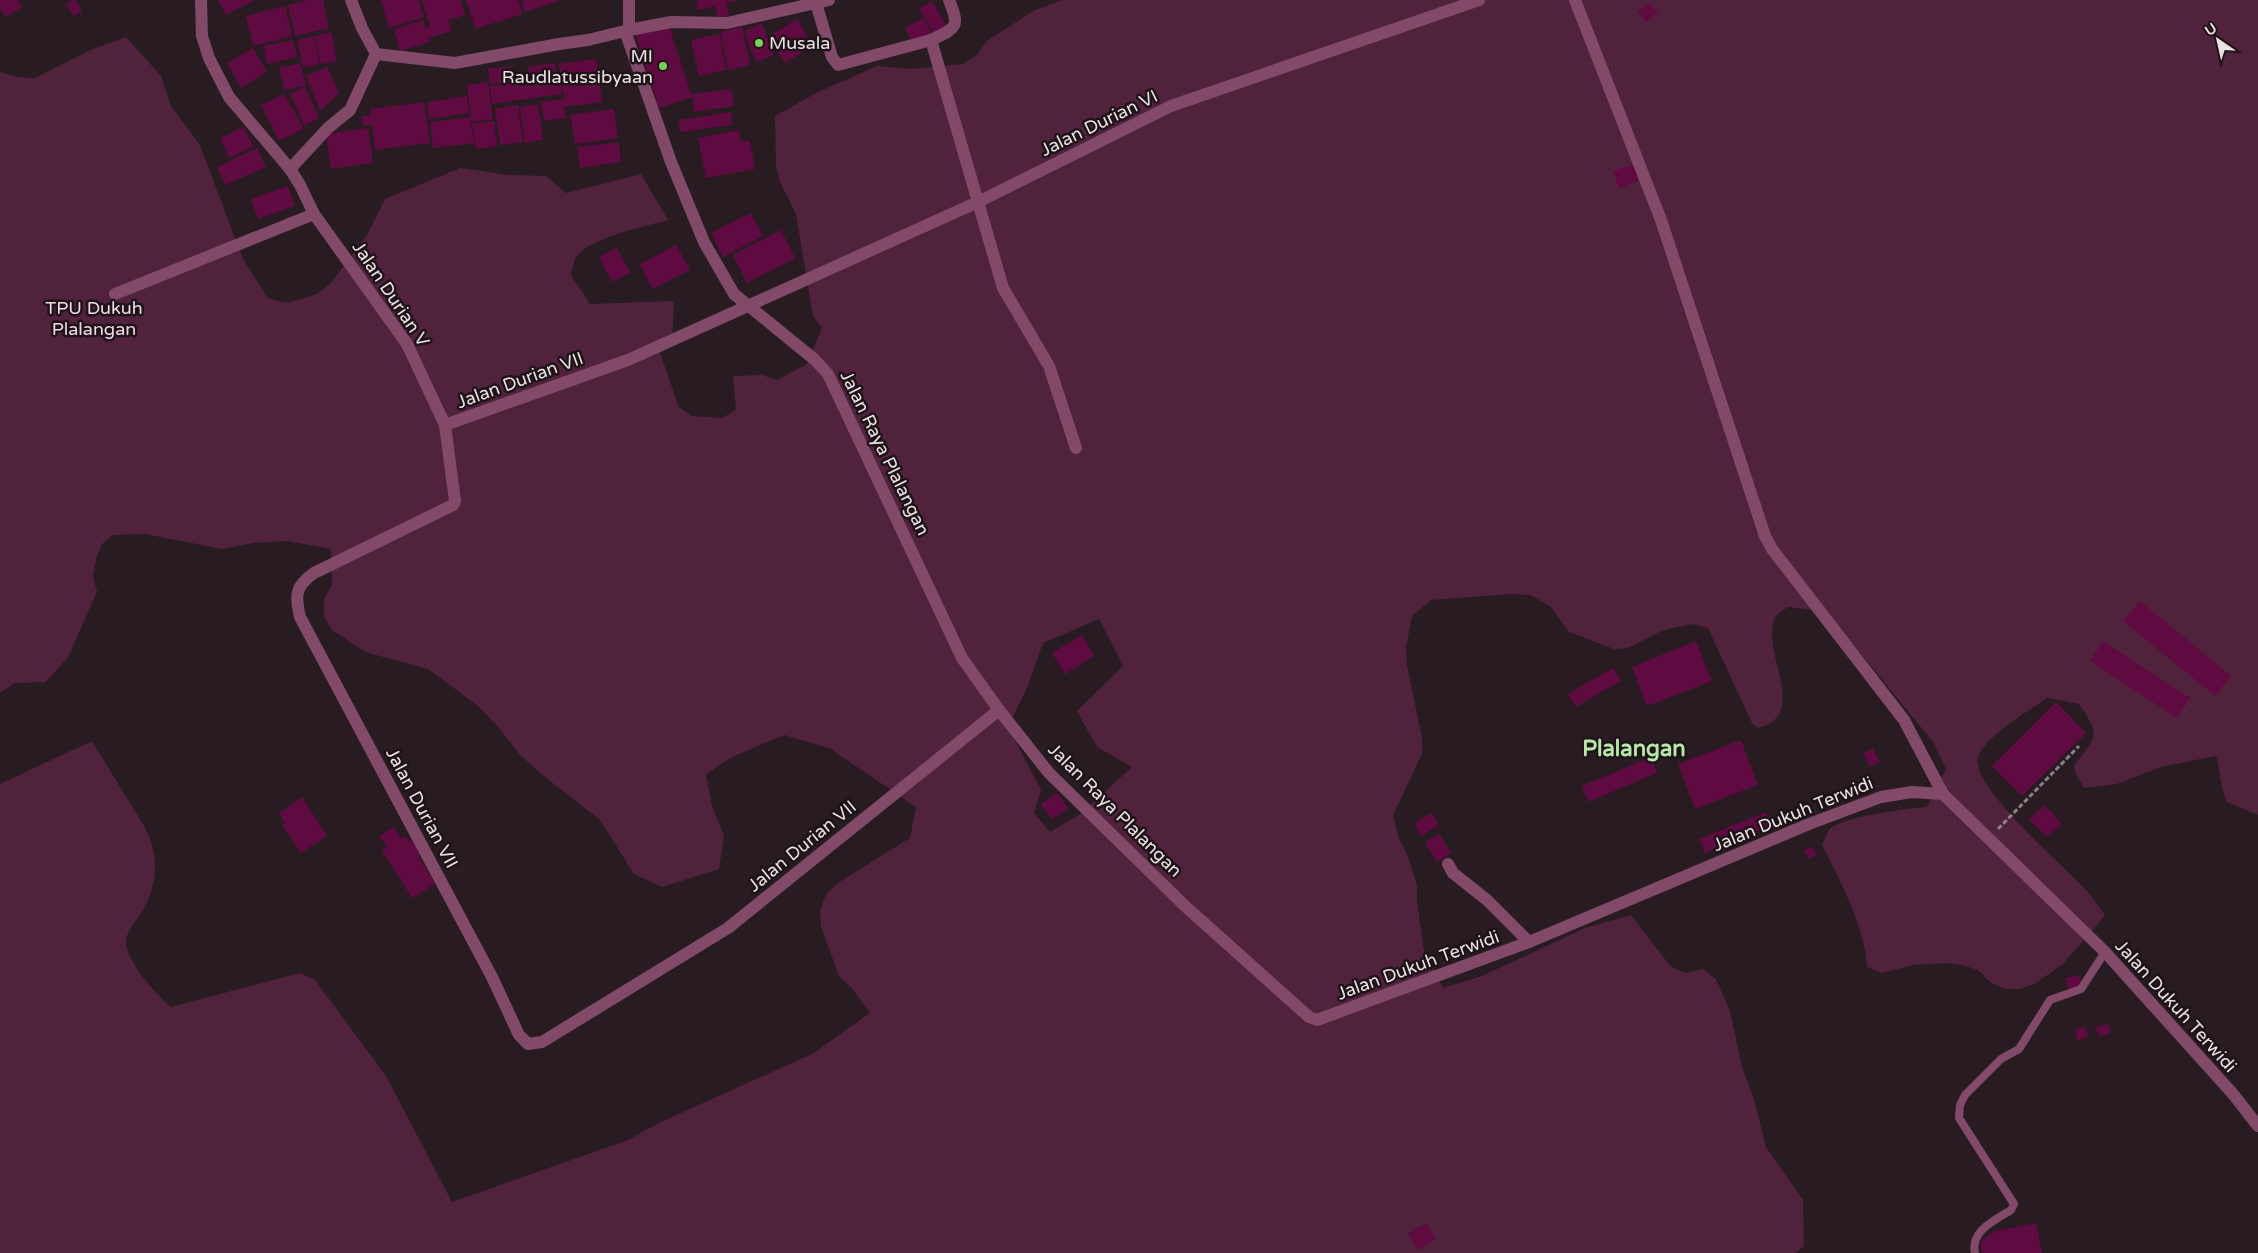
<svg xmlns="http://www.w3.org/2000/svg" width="2258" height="1253" font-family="'Varela Round',sans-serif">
  <rect width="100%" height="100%" fill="#281c22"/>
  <path fill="#50223c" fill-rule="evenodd" d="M1062 0H2258V815L2227 802C2220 787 2221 772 2216 756L2160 767 2117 784 2084 788 2076 774 2074 766C2095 735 2103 739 2079 704L2047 698C2030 710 1984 737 1978 757 1969 785 2065 867 2084 888 2092 896 2098 906 2105 915L2063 964 2036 983 2020 989H2005L1990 982 1978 970 1962 965 1946 963 1913 965 1882 973 1867 967C1866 930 1839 878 1822 845 1824 841 1826 834 1829 830 1840 817 1908 808 1927 807L1946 769 1933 742 1836 623 1813 610 1788 607C1782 611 1776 614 1774 620 1762 654 1810 715 1758 728L1752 723 1708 628 1693 624 1677 627 1661 631 1628 648 1614 649 1569 632 1550 606 1530 595 1513 594 1431 600 1412 616 1406 648 1407 665 1422 738V754L1393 815 1399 839 1407 854 1417 885V901L1424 951 1443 988 1482 976 1585 928 1631 915 1671 967 1686 973 1703 969 1716 979 1730 1011 1742 1067 1754 1099 1766 1147 1803 1200 1804 1246 1796 1253H0V784L92 741 144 826C160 855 158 884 142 912 137 920 128 930 126 939 123 958 157 996 171 1007L300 973 315 980 386 1076 452 1202 628 1140 659 1123 814 1053 870 1013 851 987 839 976 821 927 820 910 826 894 838 883 910 838 916 807 829 748 784 735 732 757 706 774 712 806 724 836 719 869 662 887 634 874 600 820 545 777 520 755 500 729 478 706 428 669 365 652 332 630 324 616V599L332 585 331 549 287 541 254 543 222 549 145 534 113 535 102 544 96 559 93 576 97 592 68 657 46 682 14 683 0 693V72L17 77 35 78 93 49 126 37 161 76 171 106 200 145 243 259 268 298 285 303 302 299 317 294 330 284 367 235 385 199 460 168 510 175 546 176 566 193 641 174 668 220C647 226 584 239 575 259 573 264 572 270 571 275L590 304 674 301 672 339 660 353 679 407 692 416 722 418 736 410 733 376 762 375 777 380 807 364 822 328 813 316 796 214 780 182 776 167 775 116 816 93 877 66 911 69 963 64 977 55 987 41 1035 10ZM1099 619 1123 666 1077 711 1097 747 1132 767 1079 815 1050 832 1034 813 1041 790 1008 727 1027 688 1043 643Z"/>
  <g fill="#600a42">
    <polygon points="0,0 17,0 22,7 6,17 0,8"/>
    <polygon points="72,0 75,0 82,11 74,16 66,4"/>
    <polygon points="218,0 254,0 226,15"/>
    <polygon points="308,0 323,0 329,28 295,36 288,5"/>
    <polygon points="381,0 419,0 424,17 389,28"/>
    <polygon points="422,0 461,0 465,15 448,20 452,31 428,38 430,42 400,51 394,29 423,20 425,28 430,26"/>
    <polygon points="466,0 518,0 523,14 475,29"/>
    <polygon points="522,0 561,0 525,12"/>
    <polygon points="696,0 737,0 737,1 726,3 729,15 718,18 715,6 698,10"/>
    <polygon points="932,1 948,28 935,35 919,8"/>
    <polygon points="1649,3 1658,12 1646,22 1638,12"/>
    <polygon points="285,6 292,36 253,46 246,16"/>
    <polygon points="923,18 932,34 913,44 905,28"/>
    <polygon points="797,19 813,46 785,63 769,36"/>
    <polygon points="668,23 692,97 659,108 635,34"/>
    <polygon points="762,24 774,55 756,62 744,31"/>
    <polygon points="742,27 750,65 728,70 720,32"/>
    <polygon points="331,32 337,61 321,64 315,36"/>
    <polygon points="719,34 726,70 699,76 691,40"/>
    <polygon points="314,36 320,64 303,68 297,40"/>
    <polygon points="293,40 297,57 267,64 263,46"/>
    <polygon points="253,48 267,72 241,88 227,63"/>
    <polygon points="596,59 602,102 564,107 566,118 544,121 541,102 564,99 559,64"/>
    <polygon points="300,63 306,86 284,90 279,68"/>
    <polygon points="555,63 556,73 529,77 528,67"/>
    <polygon points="511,66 513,81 490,84 488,69"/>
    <polygon points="327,67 339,93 320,111 306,76"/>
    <polygon points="560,77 562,94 492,104 490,86"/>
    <polygon points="488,82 493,119 471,122 474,143 433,148 430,122 471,117 467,85"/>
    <polygon points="305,87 319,118 304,125 290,94"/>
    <polygon points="731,89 734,106 694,112 692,94"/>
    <polygon points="284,94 304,129 279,141 261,105"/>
    <polygon points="467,96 469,113 429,119 427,102"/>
    <polygon points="424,102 430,143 375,150 372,125 363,126 361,117 371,115 370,109"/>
    <polygon points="538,104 543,140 525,143 520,107"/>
    <polygon points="518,105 523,142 500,145 495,109"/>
    <polygon points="614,109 618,138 575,144 570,115"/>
    <polygon points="731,112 732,125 680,132 679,120"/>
    <polygon points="494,121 497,146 476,149 472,124"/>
    <polygon points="244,127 253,147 229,158 220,138"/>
    <polygon points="368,128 373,163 331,169 326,134"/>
    <polygon points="739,130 741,142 750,140 755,169 706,178 698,138"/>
    <polygon points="619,142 621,162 580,168 577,147"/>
    <polygon points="257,148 266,167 225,185 217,167"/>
    <polygon points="1635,164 1640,180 1619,188 1613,171"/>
    <polygon points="288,186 295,206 258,219 251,199"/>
    <polygon points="751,213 763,236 723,257 711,233"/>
    <polygon points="781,230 795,258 747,283 733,255"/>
    <polygon points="676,245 690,270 652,289 640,264"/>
    <polygon points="617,248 630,273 612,282 599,257"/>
    <polygon points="2140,601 2231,676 2215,696 2123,621"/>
    <polygon points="1082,635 1094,656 1065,674 1052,653"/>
    <polygon points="1696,641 1712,681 1647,706 1632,667"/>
    <polygon points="2103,641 2190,698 2177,718 2090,661"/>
    <polygon points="1613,668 1621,680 1576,707 1568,694"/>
    <polygon points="2056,702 2086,733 2022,796 1992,766"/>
    <polygon points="1741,740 1758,785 1695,809 1678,764"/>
    <polygon points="1873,749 1880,762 1870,767 1863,753"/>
    <polygon points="1651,757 1657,773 1588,802 1582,786"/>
    <polygon points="1057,793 1068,808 1052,819 1041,804"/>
    <polygon points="302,797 327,836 301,853 282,825 285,823 279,813"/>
    <polygon points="2045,805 2062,824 2047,837 2029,819"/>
    <polygon points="1766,812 1771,826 1705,853 1699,839"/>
    <polygon points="1432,813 1439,825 1421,836 1414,823"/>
    <polygon points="394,827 401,838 405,836 409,842 415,838 424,852 418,856 435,884 412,898 382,850 387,847 379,836"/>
    <polygon points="1439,834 1451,853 1437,862 1425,842"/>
    <polygon points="1812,847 1817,855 1808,859 1803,851"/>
    <polygon points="2079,975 2082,986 2068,989 2066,978"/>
    <polygon points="2109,1024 2110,1034 2098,1036 2096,1027"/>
    <polygon points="2086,1027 2088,1037 2077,1040 2076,1029"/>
    <polygon points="1426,1223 1436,1238 1418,1250 1408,1234"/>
    <polygon points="2036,1223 2042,1253 1982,1253 1980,1242 1995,1231"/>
  </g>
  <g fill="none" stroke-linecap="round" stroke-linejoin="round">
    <polyline stroke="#8a8085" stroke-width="3" stroke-dasharray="5 2.5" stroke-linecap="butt" points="1998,829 2079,746"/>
    <path stroke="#824a68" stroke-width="8" d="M1975 1253C1970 1231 1995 1220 2011 1210L2014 1204 1959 1118 1960 1105 1965 1095 2001 1059 2019 1049 2050 1000 2081 989 2105 952"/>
    <g stroke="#824a68" stroke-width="12">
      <path d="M201 0 202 36 209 58 229 97 290 169 300 185 314 214 407 344 445 425 455 501 453 505 314 573C295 586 295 596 300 617L492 977 519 1035 528 1044 542 1042 728 928 999 710"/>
      <polyline points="351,0 362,28 376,54 455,63 559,44 588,40 625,31 671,162 704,242 734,294 814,359 828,374 962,658 999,710 1049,773 1185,906 1309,1017 1317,1020 1529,942 1809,824 1881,797 1912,792 1943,794"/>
      <path d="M949 0C960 27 957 28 931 40L1003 288 1049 366 1076 448"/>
      <polyline points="1575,0 1661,220 1765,536 1772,549 1904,720 1943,794 2105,952 2233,1094 2258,1126"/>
      <polyline points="816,3 832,57 838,65 931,40"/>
      <polyline points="629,30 671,22 727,23 829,0"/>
      <polyline points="625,31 629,30 629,0"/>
      <polyline points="290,169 328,128 350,110 376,54"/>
      <polyline points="115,294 314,214"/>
      <polyline points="445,425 628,360 978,202 1171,106 1479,0"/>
      <polyline points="1448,864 1453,873 1487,900 1529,942"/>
    </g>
  </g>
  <g fill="#7ad156" stroke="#1e1318" stroke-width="2">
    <circle cx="759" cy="43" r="5"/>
    <circle cx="663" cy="66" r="5"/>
  </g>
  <g text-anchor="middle" stroke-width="5" stroke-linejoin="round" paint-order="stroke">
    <g font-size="18" fill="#eae2e5" stroke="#1e1318" text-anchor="start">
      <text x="769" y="49">Musala</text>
      <text x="653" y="62" text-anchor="end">MI<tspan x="653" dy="21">Raudlatussibyaan</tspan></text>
    </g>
    <g font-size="18" fill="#eae2e5" stroke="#1e1318">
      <text transform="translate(1099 123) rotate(-26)" y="6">Jalan Durian VI</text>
      <text transform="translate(391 294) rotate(56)" y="6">Jalan Durian V</text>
      <text transform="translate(520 380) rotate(-20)" y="6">Jalan Durian VII</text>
      <text transform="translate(885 453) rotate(64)" y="6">Jalan Raya Plalangan</text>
      <text transform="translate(422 808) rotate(62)" y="6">Jalan Durian VII</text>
      <text transform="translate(1115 810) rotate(45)" y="6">Jalan Raya Plalangan</text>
      <text transform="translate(1793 814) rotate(-22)" y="6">Jalan Dukuh Terwidi</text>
      <text transform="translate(802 846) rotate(-39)" y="6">Jalan Durian VII</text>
      <text transform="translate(1418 965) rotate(-20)" y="6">Jalan Dukuh Terwidi</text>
      <text transform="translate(2176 1006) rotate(48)" y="6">Jalan Dukuh Terwidi</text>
    </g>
    <g font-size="18" fill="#f1d8e4" stroke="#1e1318">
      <text x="94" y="314">TPU Dukuh<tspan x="94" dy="21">Plalangan</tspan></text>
    </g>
    <g font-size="22" font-weight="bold" fill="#b8e8a7" stroke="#1e1318">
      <text x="1634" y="756">Plalangan</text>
    </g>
  </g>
  <g transform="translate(2218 40) rotate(326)" stroke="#1e1318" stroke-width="4" paint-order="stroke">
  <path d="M0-4L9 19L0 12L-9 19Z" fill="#eae2e5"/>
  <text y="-8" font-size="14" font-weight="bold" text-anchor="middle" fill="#eae2e5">U</text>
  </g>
</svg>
